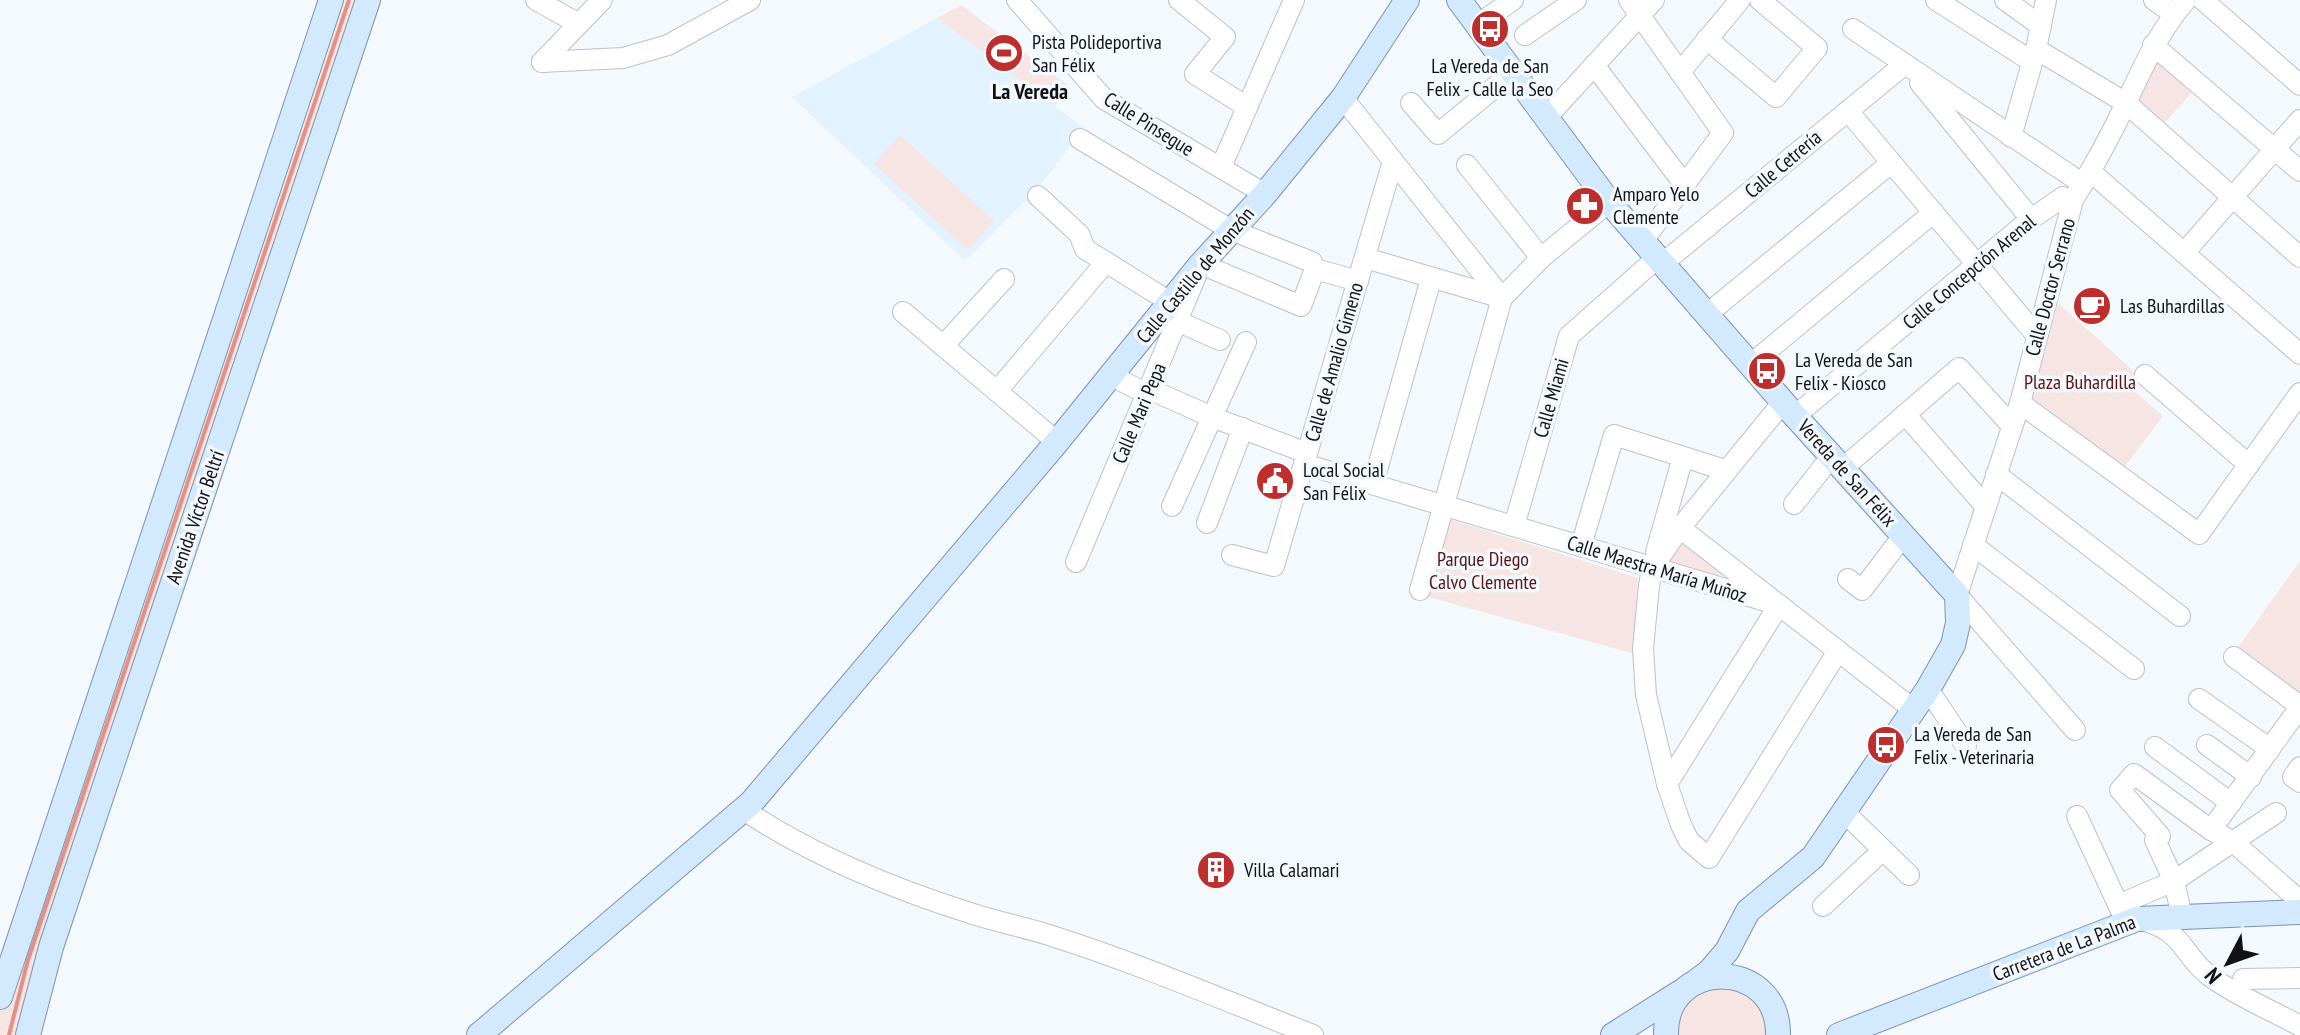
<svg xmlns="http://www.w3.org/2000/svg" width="2300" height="1035" font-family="'PT Sans Narrow',sans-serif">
  <rect width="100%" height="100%" fill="#f4f9fd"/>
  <polygon fill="#e3f2ff" points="937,18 1084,128 1039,187 965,261 792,97"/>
  <g fill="#f6e5e3">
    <polygon points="331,0 368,0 28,1035 0,1035 0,997"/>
    <polygon points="961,5 1071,88 1055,106 937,18"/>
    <polygon points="2156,60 2192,92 2162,126 2136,103"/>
    <polygon points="900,135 994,221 968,250 874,164"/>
    <polygon points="2058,303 2138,375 2130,387 2163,416 2123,469 2030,398"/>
    <polygon points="1449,519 1638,578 1635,654 1425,596"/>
    <polygon points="1682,540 1722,574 1720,579 1665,566"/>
    <polygon points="2300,561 2300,701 2235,652"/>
    <path d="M1731 985 1761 1004 1769 1035H1678C1683 995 1695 994 1731 985Z"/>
  </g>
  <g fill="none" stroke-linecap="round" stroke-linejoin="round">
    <polyline stroke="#e39087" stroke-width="4" points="9,1035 28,960 349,0"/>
    <g stroke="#bbc2ca" stroke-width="22">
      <g id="minor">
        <polyline points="536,0 579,24"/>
        <polyline points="1017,0 1104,99 1265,194"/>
        <polyline points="1179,0 1225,37 1195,74 1247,107"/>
        <polyline points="1629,0 1723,133 1642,242"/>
        <polyline points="1936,0 2031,61"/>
        <polyline points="2005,0 2041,26"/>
        <polyline points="2154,0 2174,14"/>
        <polyline points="2203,0 2300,85"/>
        <polyline points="1477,25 1513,0"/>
        <polyline points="1853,29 2083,184"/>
        <polyline points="1525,35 1576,0"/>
        <polyline points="1707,39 1776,97 1817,48 1760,0"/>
        <polyline points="2153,45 2300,171"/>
        <polyline points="2036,49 2126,103 2300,257"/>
        <polyline points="542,62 623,58 668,45 750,0"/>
        <polyline points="542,62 602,0"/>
        <polyline points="1594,65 1684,184"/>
        <polyline points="1680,72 1740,0"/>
        <polyline points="1920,83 2031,219"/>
        <polyline points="1343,98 1502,298"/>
        <polyline points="1411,103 1438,134 1512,73"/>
        <polyline points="1848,111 2037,336"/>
        <polyline points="1546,118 1654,0"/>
        <polyline points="2011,137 2036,49 2046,0"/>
        <polyline points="1080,139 1231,230 1312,262 1315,269 1358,281"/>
        <polyline points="1467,165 1541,258"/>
        <polyline points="1221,167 1294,0"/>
        <polyline points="2091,172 2300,354"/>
        <polyline points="1038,196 1079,234 1085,249 1170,302"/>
        <polyline points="2184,253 2300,120"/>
        <polyline points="1365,258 1502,298"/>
        <polyline points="1662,264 1905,64"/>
        <polyline points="903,312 1057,442"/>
        <polyline points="1706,315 1891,163"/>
        <polyline points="1177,321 1220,340"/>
        <polyline points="943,346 1004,279"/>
        <polyline points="1750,365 1933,213"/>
        <polyline points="2145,375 2249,465"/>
        <polyline points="1112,376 1147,394"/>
        <polyline points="1149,389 1212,417 1307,453"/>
        <polyline points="997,391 1106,262"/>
        <polyline points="1783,402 1680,528 1652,568 1649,586 1643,648 1646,695 1667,784 1681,825 1689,841 1709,858 1838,651"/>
        <polyline points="2020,403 2199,534 2300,393"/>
        <polyline points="1905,414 1986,507"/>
        <polyline points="1795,416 2031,219 2063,197 2073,200"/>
        <polyline points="1304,464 1779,605"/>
        <polyline points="1842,469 1959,368 2012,426"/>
        <polyline points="1996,474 2180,616"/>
        <polyline points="1373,484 1431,279"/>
        <polyline points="1794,504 1831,457"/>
        <polyline points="1172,506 1246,342"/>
        <polyline points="1207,523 1243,428"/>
        <polyline points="1514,526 1569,336 1657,258"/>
        <polyline points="1680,528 1914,710"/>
        <polyline points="1973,545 2134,669"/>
        <polyline points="1581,546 1614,435 1725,470"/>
        <polyline points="1656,552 1683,457"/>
        <polyline points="1232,555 1274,566 1393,161"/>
        <polyline points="1076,562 1201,264 1301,306 1315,269"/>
        <polyline points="1848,579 1862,590 1903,536"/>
        <polyline points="1420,590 1502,298 1541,258 1609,202"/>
        <polyline points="2234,657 2300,706"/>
        <polyline points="1928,689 1966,746"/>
        <polyline points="2199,699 2270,749"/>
        <path d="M2075 730 1957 595 2020 403 2073 200C2093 168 2111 135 2127 101 2145 63 2158 33 2186 0"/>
        <polyline points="2207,745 2251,777"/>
        <polyline points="2155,747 2231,803"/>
        <polyline points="2300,767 2293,777 2300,782"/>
        <polyline points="1667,784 1779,605"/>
        <path d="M744 810C813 856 891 888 970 913 997 922 1025 927 1052 936 1140 964 1226 1001 1313 1035"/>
        <polyline points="1844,812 1909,875"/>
        <polyline points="2077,816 2123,915"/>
        <polyline points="2211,830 2300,707"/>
        <polyline points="2118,905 2174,881 2276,813"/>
        <polyline points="1823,906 1883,850"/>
        <polyline points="2182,917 2174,881 2155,840 2160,836 2120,790 2134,774 2211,830 2232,841 2300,901"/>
        <path d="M2145 921C2186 933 2182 956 2211 977 2237 996 2271 1010 2300 1026"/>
        <polyline points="2243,979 2300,978"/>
      </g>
    </g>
    <g stroke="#7c94aa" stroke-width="26">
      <g id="major">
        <polyline points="1459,0 1609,202 1795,416 1957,595 1958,623 1953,645 1928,689 1813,857 1748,911 1727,951 1709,972 1698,980"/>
        <polyline points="0,997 331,0"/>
        <polyline points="28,1035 51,947 368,0"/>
        <polyline points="479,1035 751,803 1057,442 1201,264 1265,194 1343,98 1407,0"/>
        <polyline points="1613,1035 1679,993"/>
        <path d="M1666 1035C1664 957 1779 957 1778 1035"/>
        <polyline points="1839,1035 2137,919 2300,912"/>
      </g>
    </g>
    <use href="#minor" stroke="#fff" stroke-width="20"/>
    <use href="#major" stroke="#d3e9fd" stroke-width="24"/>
  </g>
  <defs>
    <g id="bus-disc" transform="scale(2)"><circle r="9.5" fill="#bd2e2d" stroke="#f4f9fd"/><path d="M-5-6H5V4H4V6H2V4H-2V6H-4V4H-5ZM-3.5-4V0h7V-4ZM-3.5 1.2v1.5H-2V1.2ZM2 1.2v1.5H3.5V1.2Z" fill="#fff"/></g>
    <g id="stadium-disc" transform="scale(2)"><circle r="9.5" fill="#bd2e2d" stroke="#f4f9fd"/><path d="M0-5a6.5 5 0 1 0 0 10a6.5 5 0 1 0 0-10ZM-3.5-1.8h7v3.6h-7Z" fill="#fff"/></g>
    <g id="pharmacy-disc" transform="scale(2)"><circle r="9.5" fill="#bd2e2d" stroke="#f4f9fd"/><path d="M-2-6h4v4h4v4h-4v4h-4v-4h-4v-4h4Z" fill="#fff"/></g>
    <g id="cafe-disc" transform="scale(2)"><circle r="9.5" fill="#bd2e2d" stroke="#f4f9fd"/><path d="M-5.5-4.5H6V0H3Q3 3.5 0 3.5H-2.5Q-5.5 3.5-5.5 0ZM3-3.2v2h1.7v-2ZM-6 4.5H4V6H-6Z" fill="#fff"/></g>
    <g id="civic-disc" transform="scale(2)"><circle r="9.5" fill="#bd2e2d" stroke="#f4f9fd"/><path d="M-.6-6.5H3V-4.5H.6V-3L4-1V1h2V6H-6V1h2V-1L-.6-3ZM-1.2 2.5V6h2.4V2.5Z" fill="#fff"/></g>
    <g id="building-disc" transform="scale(2)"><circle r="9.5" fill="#bd2e2d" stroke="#f4f9fd"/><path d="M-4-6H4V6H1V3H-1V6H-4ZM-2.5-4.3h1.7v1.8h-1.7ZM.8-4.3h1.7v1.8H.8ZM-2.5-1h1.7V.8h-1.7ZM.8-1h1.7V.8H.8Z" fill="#fff"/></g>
  </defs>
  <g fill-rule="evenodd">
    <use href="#bus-disc" x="1490" y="29"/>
    <use href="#stadium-disc" x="1004" y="53"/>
    <use href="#pharmacy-disc" x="1585" y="206"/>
    <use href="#cafe-disc" x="2092" y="306"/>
    <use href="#bus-disc" x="1767" y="371"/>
    <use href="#civic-disc" x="1275" y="481"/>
    <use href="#bus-disc" x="1886" y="745"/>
    <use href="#building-disc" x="1216" y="870"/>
  </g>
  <g text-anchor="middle" stroke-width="7" stroke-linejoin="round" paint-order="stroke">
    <g font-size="20" fill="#101215" stroke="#f4f9fd" text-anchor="start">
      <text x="1032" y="49">Pista Polideportiva<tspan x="1032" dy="23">San Félix</tspan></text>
      <text x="1490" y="73" text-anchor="middle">La Vereda de San<tspan x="1490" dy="23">Felix - Calle la Seo</tspan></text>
      <text x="1613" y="201">Amparo Yelo<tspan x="1613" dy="23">Clemente</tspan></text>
      <text x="2120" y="313">Las Buhardillas</text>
      <text x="1795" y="367">La Vereda de San<tspan x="1795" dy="23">Felix - Kiosco</tspan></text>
      <text x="1303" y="477">Local Social<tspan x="1303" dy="23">San Félix</tspan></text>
      <text x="1914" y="741">La Vereda de San<tspan x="1914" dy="23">Felix - Veterinaria</tspan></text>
      <text x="1244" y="877">Villa Calamari</text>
    </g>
    <g font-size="20" fill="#101215" stroke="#f4f9fd">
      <text transform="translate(1149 124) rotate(32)" y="7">Calle Pinsegue</text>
      <text transform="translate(1783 164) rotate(-40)" y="7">Calle Cetrería</text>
      <text transform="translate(1969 272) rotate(-40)" y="7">Calle Concepción Arenal</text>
      <text transform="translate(1195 275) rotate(-50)" y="7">Calle Castillo de Monzón</text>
      <text transform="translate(2050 287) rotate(-75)" y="7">Calle Doctor Serrano</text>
      <text transform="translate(1334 362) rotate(-74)" y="7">Calle de Amalio Gimeno</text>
      <text transform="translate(1551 398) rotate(-74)" y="7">Calle Miami</text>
      <text transform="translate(1139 413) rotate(-67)" y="7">Calle Mari Pepa</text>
      <text transform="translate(1847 473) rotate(48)" y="7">Vereda de San Félix</text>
      <text transform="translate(195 517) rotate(-71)" y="7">Avenida Víctor Beltrí</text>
      <text transform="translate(1657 569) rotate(17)" y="7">Calle Maestra María Muñoz</text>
      <text transform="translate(2064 948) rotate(-21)" y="7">Carretera de La Palma</text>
    </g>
    <g font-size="20" fill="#5c1212" stroke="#f4f9fd">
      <text x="2080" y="389">Plaza Buhardilla</text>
      <text x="1483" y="566">Parque Diego<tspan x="1483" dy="23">Calvo Clemente</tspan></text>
    </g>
    <g font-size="22" font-weight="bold" fill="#101215" stroke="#f4f9fd">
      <text x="1030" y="99">La Vereda</text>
    </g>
  </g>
  <g transform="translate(2228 963) rotate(229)" stroke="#f4f9fd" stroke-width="6" paint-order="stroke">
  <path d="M0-6L14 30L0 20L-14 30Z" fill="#101215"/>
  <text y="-12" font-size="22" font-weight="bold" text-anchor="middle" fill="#101215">N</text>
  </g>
</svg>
